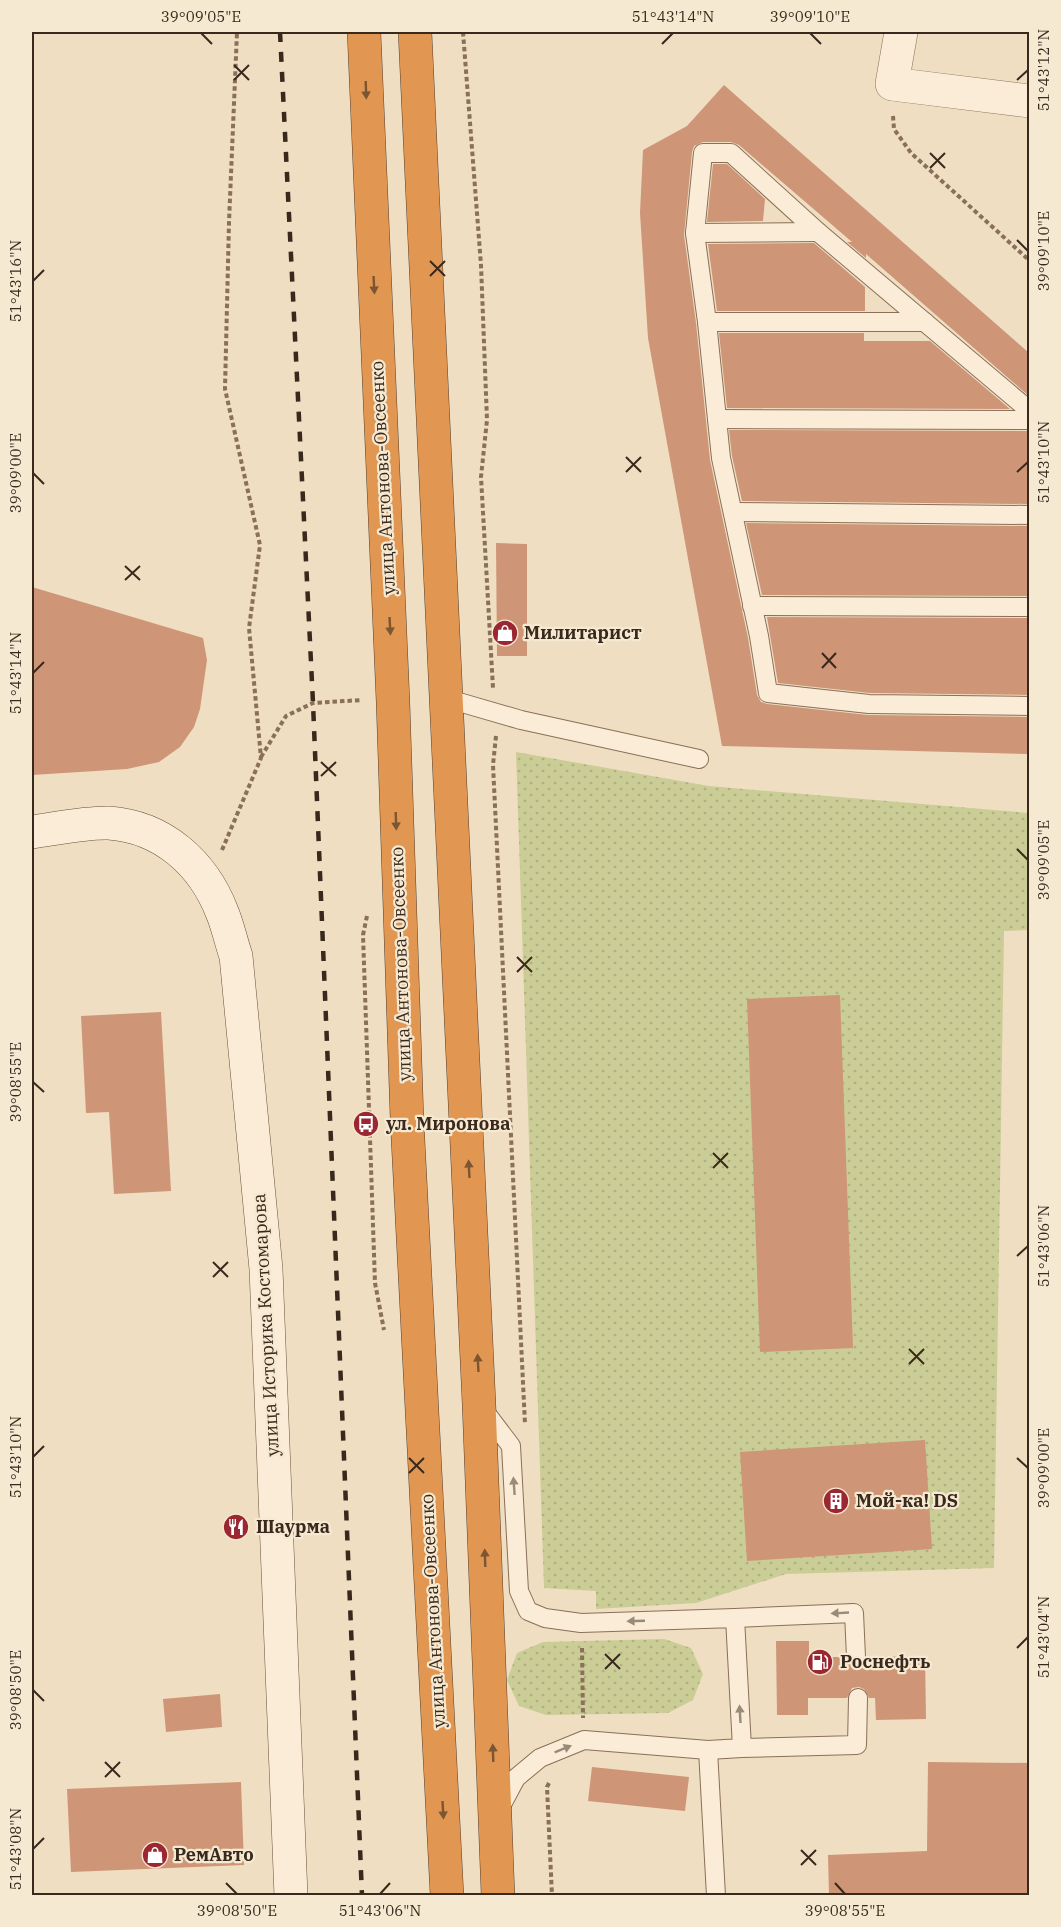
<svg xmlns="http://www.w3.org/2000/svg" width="1061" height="1927" font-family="'IBM Plex Serif',serif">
  <defs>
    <pattern id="grass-dots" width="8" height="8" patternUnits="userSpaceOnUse" patternTransform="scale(1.5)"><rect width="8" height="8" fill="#cbcd96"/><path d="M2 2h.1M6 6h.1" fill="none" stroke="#afb081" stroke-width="1.8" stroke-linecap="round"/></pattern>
  </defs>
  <rect width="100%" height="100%" fill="#efdec2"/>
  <g fill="url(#grass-dots)">
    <polygon points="516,752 709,786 1029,813 1029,930 1004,931 994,1568 786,1574 696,1603 596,1609 596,1591 544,1588"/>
    <polygon points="664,1639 691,1648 703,1674 693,1700 668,1713 546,1715 519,1706 507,1680 517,1653 543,1642"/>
  </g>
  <g fill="#ce9577">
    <polygon points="724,85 1029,353 1029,396 866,254 866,258 847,242 852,242 739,145 731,142 703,142 694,146 692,152 684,235 696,323 710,460 748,638 757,695 761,702 767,704 868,715 1029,717 1029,754 722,746 648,338 640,213 643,150 687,126"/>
    <polygon points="713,164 727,164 765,199 763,221 707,222"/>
    <polygon points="814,243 865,287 865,311 717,311 708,244"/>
    <polygon points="719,333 864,333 864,341 930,341 1010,409 727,408"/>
    <polygon points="729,430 1029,431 1029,504 742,501 732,456"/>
    <polygon points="746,523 1029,526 1029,596 762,595"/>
    <polygon points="496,543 527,544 527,656 497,656"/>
    <polygon points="32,587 203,638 207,660 200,709 194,727 180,747 159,762 127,769 32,775"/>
    <polygon points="767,617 1029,618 1029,695 870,693 778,683"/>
    <polygon points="840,995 853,1348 760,1352 747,999"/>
    <polygon points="161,1012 171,1191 114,1194 109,1112 86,1113 81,1016"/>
    <polygon points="925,1440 932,1549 747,1561 740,1452"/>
    <polygon points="776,1641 809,1641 809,1657 845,1657 847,1664 856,1668 863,1666 867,1657 925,1656 926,1719 876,1720 875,1698 869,1698 864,1689 859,1687 852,1688 847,1698 808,1698 808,1715 777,1715"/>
    <polygon points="220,1694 222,1727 166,1732 163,1699"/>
    <polygon points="928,1762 1029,1763 1029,1896 829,1896 828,1855 927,1851"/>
    <polygon points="592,1767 689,1777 685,1811 588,1801"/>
    <polygon points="241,1782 244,1865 71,1872 67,1789"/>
  </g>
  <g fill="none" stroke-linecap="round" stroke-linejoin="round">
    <g stroke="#8a6f59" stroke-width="20">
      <g id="lane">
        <polyline points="695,233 818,232"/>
        <polyline points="707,322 925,322"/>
        <polyline points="1030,411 818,232 731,153 703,153 695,233 707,322 721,458 759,636 768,693 869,704 1030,706"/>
        <polyline points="717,419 1030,420"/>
        <polyline points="733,512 1030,515"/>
        <polyline points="752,606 1030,607"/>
        <polyline points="445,698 521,720 699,759"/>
        <polyline points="483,1409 511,1446 519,1591 528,1611 545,1618 581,1623 735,1618 742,1748 708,1750 584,1740 540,1758 516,1778 499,1810"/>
        <polyline points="735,1618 854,1613 856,1657"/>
        <polyline points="742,1748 857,1745 858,1698"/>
        <polyline points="708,1750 716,1896"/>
      </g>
    </g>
    <g stroke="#8a6f59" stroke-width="34">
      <polyline id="street" points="901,32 892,84 1030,101"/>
    </g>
    <g stroke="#6b503c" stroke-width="34">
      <path id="secondary" d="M32 832C54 829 87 822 109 823 163 827 203 863 222 912 228 926 231 942 236 956L266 1269 291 1896"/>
    </g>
    <g stroke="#573e2d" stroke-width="34">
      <g id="highway">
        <polyline points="364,32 393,702 407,1120 447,1896"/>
        <polyline points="415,32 479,1404 498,1896"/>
      </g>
    </g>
    <g stroke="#8a6f59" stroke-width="4" stroke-dasharray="4.5 3" stroke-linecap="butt">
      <polyline points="463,32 481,265 487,420 481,477 493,688"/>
      <polyline points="893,116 894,129 911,153 1030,261"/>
      <polyline points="496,736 493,765 525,1424"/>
      <polyline points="261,757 286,716 313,703 362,700"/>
      <polyline points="222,850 261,758 249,628 260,545 225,389 229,222 237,32"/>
      <polyline points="367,916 363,935 375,1283 384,1330"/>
      <polyline points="582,1648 583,1718"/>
      <polyline points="549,1783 547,1787 552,1896"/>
    </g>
    <use href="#lane" stroke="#faecd6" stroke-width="18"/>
    <use href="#street" stroke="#faecd6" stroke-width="33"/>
    <use href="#secondary" stroke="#faecd6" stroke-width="33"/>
    <use href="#highway" stroke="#e19751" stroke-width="33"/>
    <polyline stroke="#39291d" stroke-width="4.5" stroke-dasharray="10 10" stroke-linecap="butt" points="280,32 313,703 362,1896"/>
  </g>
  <defs><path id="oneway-solid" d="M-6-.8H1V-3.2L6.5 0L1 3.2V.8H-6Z" transform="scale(1.5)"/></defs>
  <g fill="#7c5532">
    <use href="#oneway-solid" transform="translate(366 90) rotate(88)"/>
    <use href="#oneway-solid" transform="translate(374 285) rotate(87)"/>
    <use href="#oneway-solid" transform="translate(390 626) rotate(87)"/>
    <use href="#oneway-solid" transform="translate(396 821) rotate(88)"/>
    <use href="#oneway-solid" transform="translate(469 1169) rotate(-93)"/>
    <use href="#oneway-solid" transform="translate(478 1363) rotate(-93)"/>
    <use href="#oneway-solid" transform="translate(485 1558) rotate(-92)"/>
    <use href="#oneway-solid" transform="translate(493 1753) rotate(-92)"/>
    <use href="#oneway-solid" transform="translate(443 1810) rotate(87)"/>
  </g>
  <g fill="#9a8a7a">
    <use href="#oneway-solid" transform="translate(514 1486) rotate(-94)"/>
    <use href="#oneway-solid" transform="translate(840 1613) rotate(177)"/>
    <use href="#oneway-solid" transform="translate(636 1621) rotate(178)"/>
    <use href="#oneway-solid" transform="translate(740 1714) rotate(-93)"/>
    <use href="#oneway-solid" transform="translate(563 1749) rotate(-22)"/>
  </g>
  <path fill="none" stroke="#39291d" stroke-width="2" d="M201 33 212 44M810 33 821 44M662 44 673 33M234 65 249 80M234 80 249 65M1017 80 1028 70M930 153 945 168M930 168 945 153M1017 240 1028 251M430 261 445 276M430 276 445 261M33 281 44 270M626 457 641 472M626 472 641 457M1017 472 1028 462M33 473 44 484M125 566 140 580M125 580 140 566M822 653 836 668M822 668 836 653M33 673 44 662M321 762 336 776M321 776 336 762M1017 849 1028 860M517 957 532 972M517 972 532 957M33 1082 44 1092M713 1153 728 1168M713 1168 728 1153M1017 1256 1028 1246M213 1262 228 1277M213 1277 228 1262M909 1349 924 1364M909 1364 924 1349M33 1457 44 1446M409 1458 424 1473M1017 1458 1028 1468M409 1473 424 1458M1017 1648 1028 1637M605 1654 620 1669M605 1669 620 1654M33 1690 44 1701M105 1762 120 1777M105 1777 120 1762M33 1849 44 1838M801 1850 816 1865M801 1865 816 1850M226 1883 237 1894M835 1883 845 1894M380 1894 390 1883"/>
  <defs>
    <g id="shop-disc" transform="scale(1.35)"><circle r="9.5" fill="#9a2731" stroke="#f6e9d2"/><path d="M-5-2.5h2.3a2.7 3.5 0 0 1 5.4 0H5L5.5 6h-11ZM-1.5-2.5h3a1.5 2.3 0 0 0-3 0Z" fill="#fff"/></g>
    <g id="bus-disc" transform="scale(1.35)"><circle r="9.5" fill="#9a2731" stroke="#f6e9d2"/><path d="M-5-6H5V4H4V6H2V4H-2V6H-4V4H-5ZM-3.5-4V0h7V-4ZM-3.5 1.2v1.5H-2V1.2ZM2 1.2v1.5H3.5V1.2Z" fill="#fff"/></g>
    <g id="building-disc" transform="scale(1.35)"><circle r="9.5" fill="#9a2731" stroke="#f6e9d2"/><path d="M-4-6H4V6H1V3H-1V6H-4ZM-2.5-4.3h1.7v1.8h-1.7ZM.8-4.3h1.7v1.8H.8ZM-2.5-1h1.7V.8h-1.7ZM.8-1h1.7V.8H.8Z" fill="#fff"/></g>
    <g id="restaurant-disc" transform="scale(1.35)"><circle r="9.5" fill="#9a2731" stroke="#f6e9d2"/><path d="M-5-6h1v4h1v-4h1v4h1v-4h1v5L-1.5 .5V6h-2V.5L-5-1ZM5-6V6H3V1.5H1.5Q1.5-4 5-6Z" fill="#fff"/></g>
    <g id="fuel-disc" transform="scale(1.35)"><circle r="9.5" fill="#9a2731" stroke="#f6e9d2"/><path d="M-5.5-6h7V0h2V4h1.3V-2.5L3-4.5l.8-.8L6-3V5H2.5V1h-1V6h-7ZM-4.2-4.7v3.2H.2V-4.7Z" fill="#fff"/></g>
  </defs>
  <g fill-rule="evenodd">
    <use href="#shop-disc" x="505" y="633"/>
    <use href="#bus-disc" x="366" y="1124"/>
    <use href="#building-disc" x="836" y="1501"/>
    <use href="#restaurant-disc" x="236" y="1527"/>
    <use href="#fuel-disc" x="820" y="1662"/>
    <use href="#shop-disc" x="155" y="1855"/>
  </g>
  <g text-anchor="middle" stroke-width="4.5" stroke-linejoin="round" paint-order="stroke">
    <g font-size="18" fill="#39291d" stroke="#f6e9d2">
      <text transform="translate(383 478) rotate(-93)" y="6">улица Антонова-Овсеенко</text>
      <text transform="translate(401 964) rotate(-92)" y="6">улица Антонова-Овсеенко</text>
      <text transform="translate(266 1325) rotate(-93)" y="6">улица Историка Костомарова</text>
      <text transform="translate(433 1611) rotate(-93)" y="6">улица Антонова-Овсеенко</text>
    </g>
    <g font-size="18" font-weight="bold" fill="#39291d" stroke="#f6e9d2" text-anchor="start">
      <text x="524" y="639">Милитарист</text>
      <text x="386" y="1130">ул. Миронова</text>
      <text x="856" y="1507">Мой-ка! DS</text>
      <text x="256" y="1533">Шаурма</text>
      <text x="840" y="1668">Роснефть</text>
      <text x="174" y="1861">РемАвто</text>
    </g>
  </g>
  <rect width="1061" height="1927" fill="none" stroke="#f6e9d2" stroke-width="66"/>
  <rect x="33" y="33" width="995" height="1861" fill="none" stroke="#39291d" stroke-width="2"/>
  <g font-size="15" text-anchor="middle" fill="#39291d">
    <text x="201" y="22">39°09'05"E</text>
    <text x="673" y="22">51°43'14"N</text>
    <text x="810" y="22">39°09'10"E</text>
    <text transform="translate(1044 70) rotate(-90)" y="5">51°43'12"N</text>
    <text transform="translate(1044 251) rotate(-90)" y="5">39°09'10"E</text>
    <text transform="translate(16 281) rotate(-90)" y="5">51°43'16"N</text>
    <text transform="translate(1044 462) rotate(-90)" y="5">51°43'10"N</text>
    <text transform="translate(16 473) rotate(-90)" y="5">39°09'00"E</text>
    <text transform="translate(16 673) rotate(-90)" y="5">51°43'14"N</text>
    <text transform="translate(1044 860) rotate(-90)" y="5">39°09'05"E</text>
    <text transform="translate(16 1082) rotate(-90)" y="5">39°08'55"E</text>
    <text transform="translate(1044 1246) rotate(-90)" y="5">51°43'06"N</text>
    <text transform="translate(16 1457) rotate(-90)" y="5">51°43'10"N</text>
    <text transform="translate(1044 1468) rotate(-90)" y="5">39°09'00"E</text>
    <text transform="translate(1044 1637) rotate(-90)" y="5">51°43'04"N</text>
    <text transform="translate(16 1690) rotate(-90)" y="5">39°08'50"E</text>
    <text transform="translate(16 1849) rotate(-90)" y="5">51°43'08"N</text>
    <text x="237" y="1916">39°08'50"E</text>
    <text x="380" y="1916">51°43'06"N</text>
    <text x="845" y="1916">39°08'55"E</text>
  </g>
</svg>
